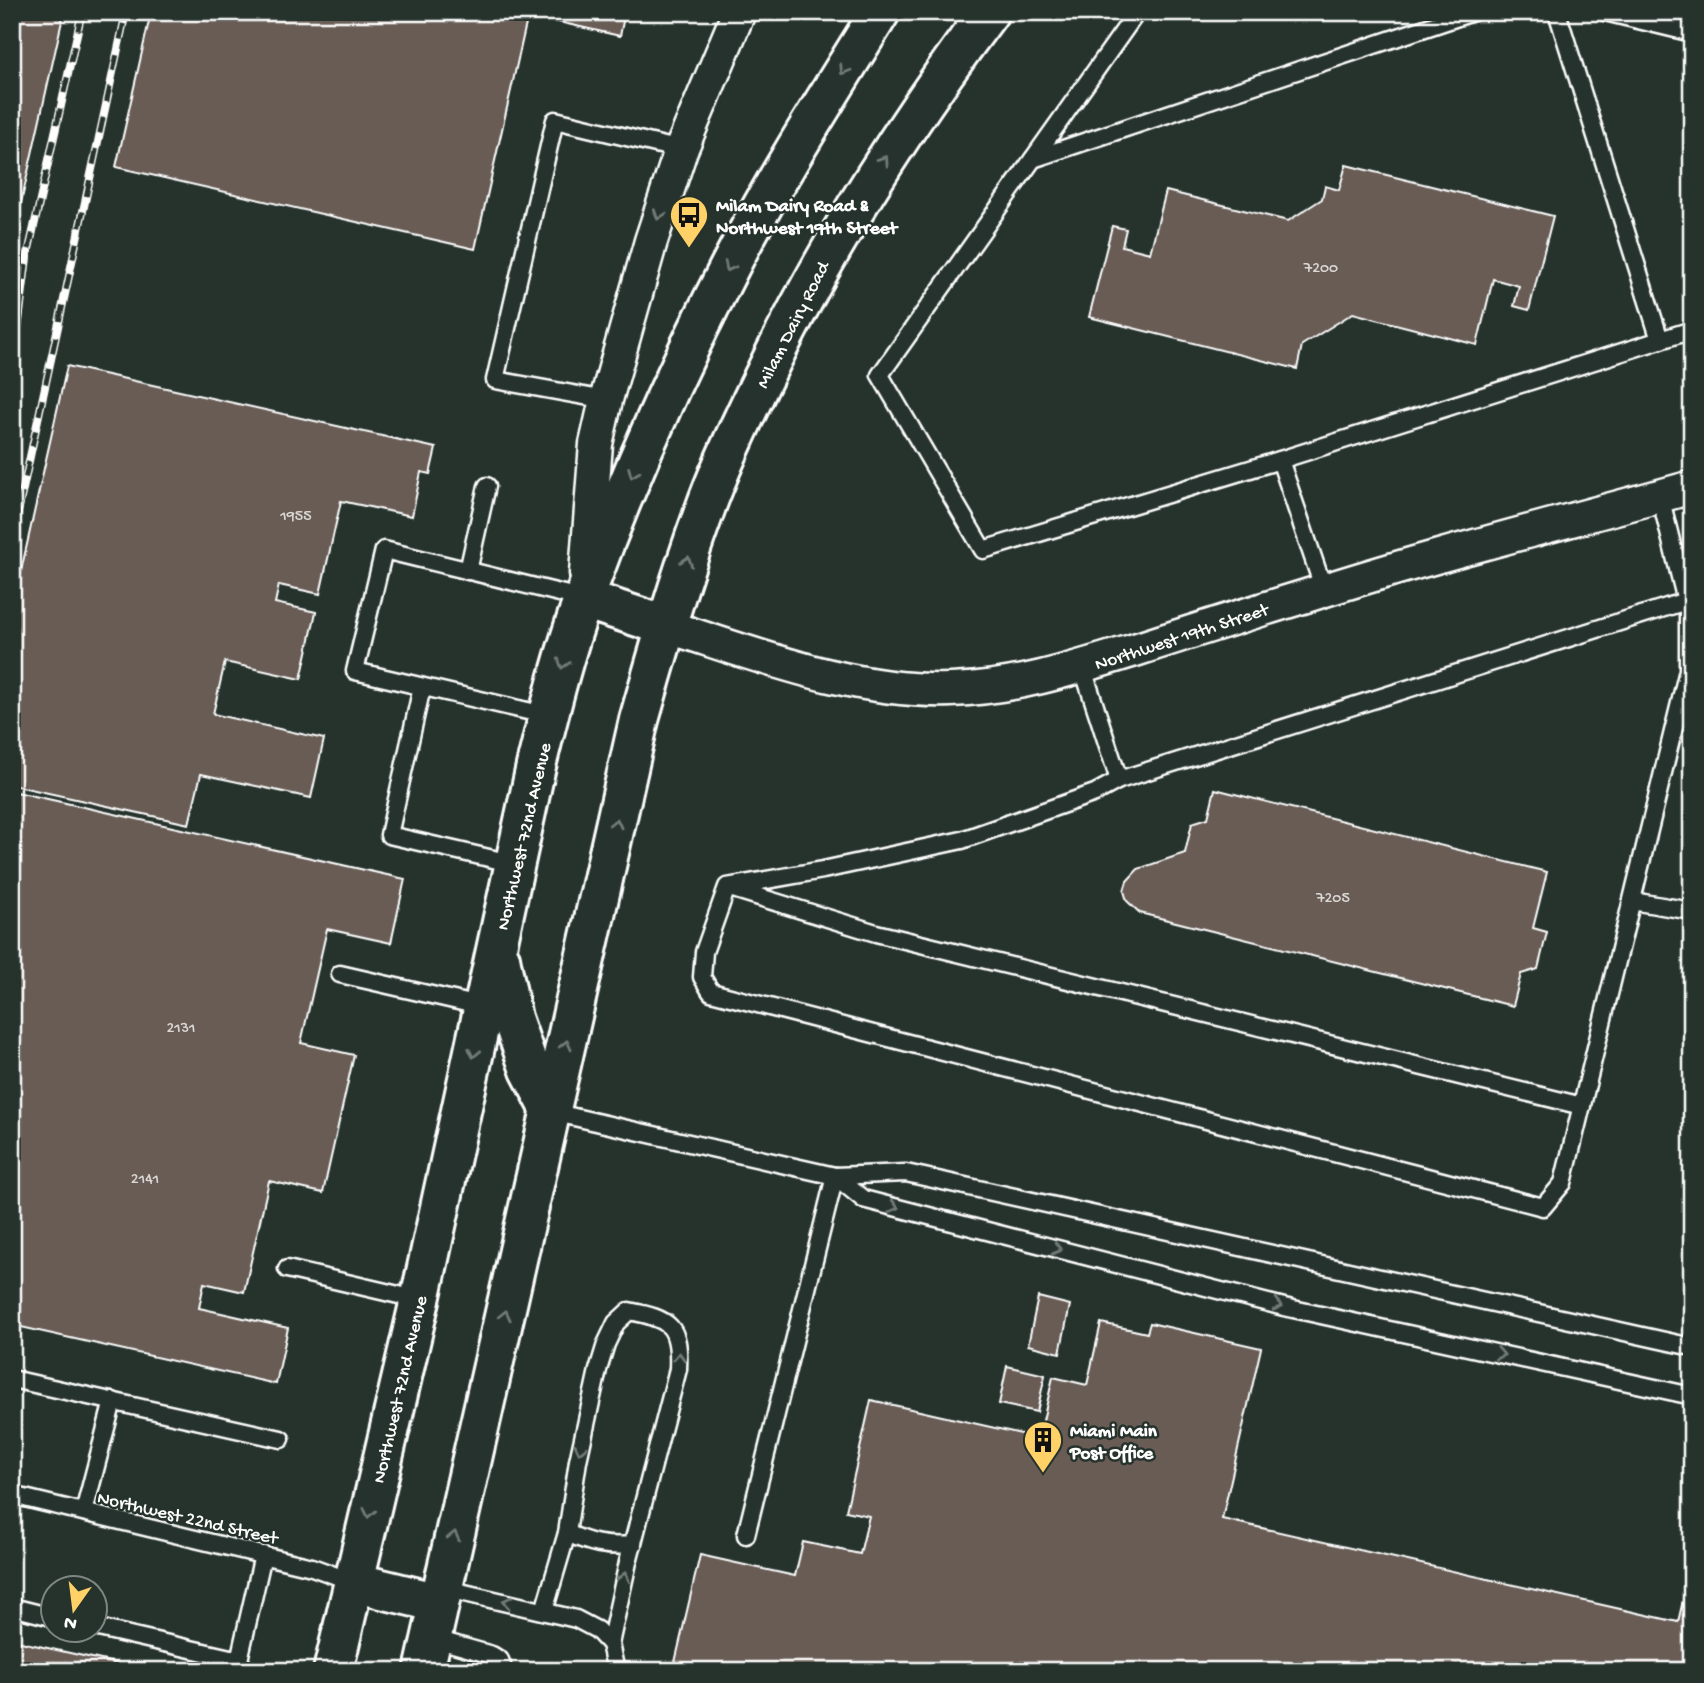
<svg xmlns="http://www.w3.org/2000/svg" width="1704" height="1683" font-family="'Gochi Hand',sans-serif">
  <rect width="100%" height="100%" fill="#26332d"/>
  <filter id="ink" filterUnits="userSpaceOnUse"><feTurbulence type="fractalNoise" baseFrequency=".0143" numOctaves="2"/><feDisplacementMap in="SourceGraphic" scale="14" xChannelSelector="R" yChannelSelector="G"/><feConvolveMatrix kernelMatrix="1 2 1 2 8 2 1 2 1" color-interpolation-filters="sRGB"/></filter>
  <g filter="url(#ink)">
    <g fill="#675b55" stroke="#fff" stroke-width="2">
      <polygon points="12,12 64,12 12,243"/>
      <polygon points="151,12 625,12 620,36 528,15 475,249 116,167"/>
      <polygon points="1346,165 1553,216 1529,310 1514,306 1519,286 1493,279 1477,345 1353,313 1302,345 1297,369 1089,317 1112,226 1126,229 1122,246 1150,253 1166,191 1288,221 1322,199 1325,186 1339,190"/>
      <polygon points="67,366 436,448 430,474 421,472 412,516 341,501 320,594 279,585 275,603 316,612 301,679 225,662 213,714 324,739 311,798 201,774 189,824 12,785 12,611"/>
      <polygon points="1215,789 1547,872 1533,928 1547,932 1538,969 1521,974 1513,1006 1140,913 1127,901 1124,891 1127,881 1138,869 1185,853 1192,823 1208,818"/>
      <polygon points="12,791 405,879 391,943 327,929 301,1043 354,1055 323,1193 269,1181 244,1292 204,1283 199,1308 288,1328 276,1384 12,1325"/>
      <polygon points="1038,1297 1070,1305 1060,1353 1028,1345"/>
      <polygon points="1101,1323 1147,1333 1150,1323 1261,1348 1222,1519 1678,1622 1692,1562 1692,1671 673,1671 700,1555 795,1576 803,1542 860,1554 869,1516 846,1511 871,1400 1039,1438 1053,1377 1087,1385"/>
      <polygon points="1007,1366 1045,1375 1037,1412 999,1404"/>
      <polygon points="12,1640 150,1671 12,1671"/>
    </g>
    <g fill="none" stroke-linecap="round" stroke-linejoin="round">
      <g stroke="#fff" stroke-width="21">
        <g id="service">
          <polyline points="1137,12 880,375 983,550 1280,460 1692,330"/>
          <polyline points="1557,12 1660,340"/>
          <polyline points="1605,12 1692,33"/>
          <polyline points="1033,159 1473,12"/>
          <polyline points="606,400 495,380 555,120 681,150"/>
          <polyline points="1280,460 1324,590"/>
          <polyline points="1660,496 1686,601 1688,610 1688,670 1563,1183 1543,1207 711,992 702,977 704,952 727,887 823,870 962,840 1095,793 1119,780 1686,601 1692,599"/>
          <polyline points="468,571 487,486"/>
          <polyline points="1082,666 1119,780"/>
          <polyline points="422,687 389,835 515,864"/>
          <polyline points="549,716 355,671 384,550 584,599"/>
          <polyline points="730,888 876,933 1582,1106"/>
          <polyline points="1632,901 1692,911"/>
          <polyline points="340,974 484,1007"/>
          <polyline points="552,1112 835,1176 906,1173 1692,1347"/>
          <polyline points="835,1176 863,1199 991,1232 1284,1307 1692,1396"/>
          <polyline points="287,1269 420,1300"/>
          <polyline points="12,1379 281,1439"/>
          <polyline points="12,1495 312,1567 353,1582"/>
          <polyline points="84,1512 113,1401"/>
          <path d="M567 1533C591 1544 606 1547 633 1545"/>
          <polyline points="746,1535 835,1176"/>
          <polyline points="443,1588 576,1619 597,1630 610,1644 616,1671"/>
          <polyline points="12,1607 52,1617"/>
          <path d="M544 1611 567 1533 578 1461 598 1370 606 1344 616 1323 629 1311C671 1319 680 1326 678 1369L628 1562 610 1644"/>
          <polyline points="94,1627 239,1660"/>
          <polyline points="432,1638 492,1655 500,1660 504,1671"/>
          <polyline points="246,1671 239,1660 263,1555"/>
        </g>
      </g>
      <g stroke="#fff" stroke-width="37">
        <g id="minor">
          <polyline points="586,573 596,444 606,400 651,241 681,150 739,12"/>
          <path d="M666 626C758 655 853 693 951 690 1016 688 1077 668 1138 649 1194 631 1250 613 1306 596 1433 555 1563 523 1692 487"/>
        </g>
      </g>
      <g stroke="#fff" stroke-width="44">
        <g id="secondary">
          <polyline points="584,599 666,626"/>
          <polyline points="500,958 512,1018 530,1070 552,1112"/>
          <polyline points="353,1582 439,1603"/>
          <path d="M333 1671 420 1300 536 766C550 709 564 652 584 598 625 485 674 374 729 268 774 180 828 96 880 12"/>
          <path d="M424 1671 639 720C659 650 679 580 704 512 719 469 739 427 759 386 823 253 900 130 989 12"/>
        </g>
      </g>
      <use href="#service" stroke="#26332d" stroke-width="16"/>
      <use href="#minor" stroke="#26332d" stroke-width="32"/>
      <use href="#secondary" stroke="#26332d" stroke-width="38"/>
      <g stroke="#fff" stroke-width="8">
        <g id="rail">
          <polyline points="12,376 27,258 82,12"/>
          <polyline points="12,540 126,12"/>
        </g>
      </g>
      <use href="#rail" stroke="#26332d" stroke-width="5" stroke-dasharray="16" stroke-linecap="butt"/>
    </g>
    <defs><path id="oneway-chevron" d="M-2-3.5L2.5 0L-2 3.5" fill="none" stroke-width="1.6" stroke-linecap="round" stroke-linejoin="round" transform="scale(1.75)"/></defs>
    <g stroke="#727a76">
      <use href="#oneway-chevron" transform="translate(844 70) rotate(122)"/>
      <use href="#oneway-chevron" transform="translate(884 160) rotate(-57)"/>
      <use href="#oneway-chevron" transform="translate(659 215) rotate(109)"/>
      <use href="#oneway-chevron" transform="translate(729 267) rotate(118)"/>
      <use href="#oneway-chevron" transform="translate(633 473) rotate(112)"/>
      <use href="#oneway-chevron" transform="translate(687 561) rotate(-72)"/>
      <use href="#oneway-chevron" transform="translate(563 664) rotate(108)"/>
      <use href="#oneway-chevron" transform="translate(616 823) rotate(-77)"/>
      <use href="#oneway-chevron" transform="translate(566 1045) rotate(-77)"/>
      <use href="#oneway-chevron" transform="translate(474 1053) rotate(102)"/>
      <use href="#oneway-chevron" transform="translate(894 1207) rotate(15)"/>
      <use href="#oneway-chevron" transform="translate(1057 1249) rotate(14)"/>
      <use href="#oneway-chevron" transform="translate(1278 1305) rotate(14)"/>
      <use href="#oneway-chevron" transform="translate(505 1315) rotate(-77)"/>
      <use href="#oneway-chevron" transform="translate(1500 1354) rotate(12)"/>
      <use href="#oneway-chevron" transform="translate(679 1357) rotate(-88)"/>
      <use href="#oneway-chevron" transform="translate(580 1449) rotate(103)"/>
      <use href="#oneway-chevron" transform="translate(369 1513) rotate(103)"/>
      <use href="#oneway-chevron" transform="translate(454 1536) rotate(-77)"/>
      <use href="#oneway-chevron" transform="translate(624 1577) rotate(-78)"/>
      <use href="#oneway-chevron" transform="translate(507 1602) rotate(-167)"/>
    </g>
  </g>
  <defs>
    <g id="bus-pin" transform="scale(2.0125)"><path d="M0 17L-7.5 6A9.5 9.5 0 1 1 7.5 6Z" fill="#ffd166" stroke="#26332d"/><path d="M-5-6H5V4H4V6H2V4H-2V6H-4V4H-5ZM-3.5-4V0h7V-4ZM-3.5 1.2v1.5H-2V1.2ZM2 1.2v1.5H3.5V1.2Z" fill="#111"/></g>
    <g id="building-pin" transform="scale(2.0125)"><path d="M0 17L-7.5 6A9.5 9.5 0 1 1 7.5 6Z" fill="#ffd166" stroke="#26332d"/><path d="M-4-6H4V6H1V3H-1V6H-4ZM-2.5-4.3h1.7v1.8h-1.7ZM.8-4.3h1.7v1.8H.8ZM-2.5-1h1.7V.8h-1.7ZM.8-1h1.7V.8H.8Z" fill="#111"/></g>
  </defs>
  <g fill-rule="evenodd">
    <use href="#bus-pin" x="689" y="215"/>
    <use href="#building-pin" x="1043" y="1440"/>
  </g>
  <g text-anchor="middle" stroke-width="5" stroke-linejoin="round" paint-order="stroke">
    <g font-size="16" fill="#d9d6d4">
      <text x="1321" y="272">7200</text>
      <text x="296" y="520">1955</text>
      <text x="1333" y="902">7205</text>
      <text x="181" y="1032">2131</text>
      <text x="145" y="1183">2141</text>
    </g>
    <g font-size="19" font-weight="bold" fill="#fff" stroke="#26332d" text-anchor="start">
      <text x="716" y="211">Milam Dairy Road &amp;<tspan x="716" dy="22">Northwest 19th Street</tspan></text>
      <text x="1070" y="1436">Miami Main<tspan x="1070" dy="22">Post Office</tspan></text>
    </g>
    <g font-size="19" fill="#fff" stroke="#26332d">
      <text transform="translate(791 324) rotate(-63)" y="7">Milam Dairy Road</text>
      <text transform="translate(1181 635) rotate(-18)" y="7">Northwest 19th Street</text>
      <text transform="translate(522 836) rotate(-77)" y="7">Northwest 72nd Avenue</text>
      <text transform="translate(398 1389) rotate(-77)" y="7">Northwest 72nd Avenue</text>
      <text transform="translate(188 1516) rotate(13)" y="7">Northwest 22nd Street</text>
    </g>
  </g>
  <rect width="1704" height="1683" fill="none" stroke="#26332d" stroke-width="42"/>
  <rect x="21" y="21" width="1662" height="1641" fill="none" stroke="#fff" stroke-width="2.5" filter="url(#ink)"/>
  <g transform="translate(74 1609) rotate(194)"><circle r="33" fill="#26332d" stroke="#7d8581" stroke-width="2"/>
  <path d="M0-5L12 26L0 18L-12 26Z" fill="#ffd166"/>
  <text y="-10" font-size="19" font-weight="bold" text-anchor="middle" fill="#ffffff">N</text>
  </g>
</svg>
